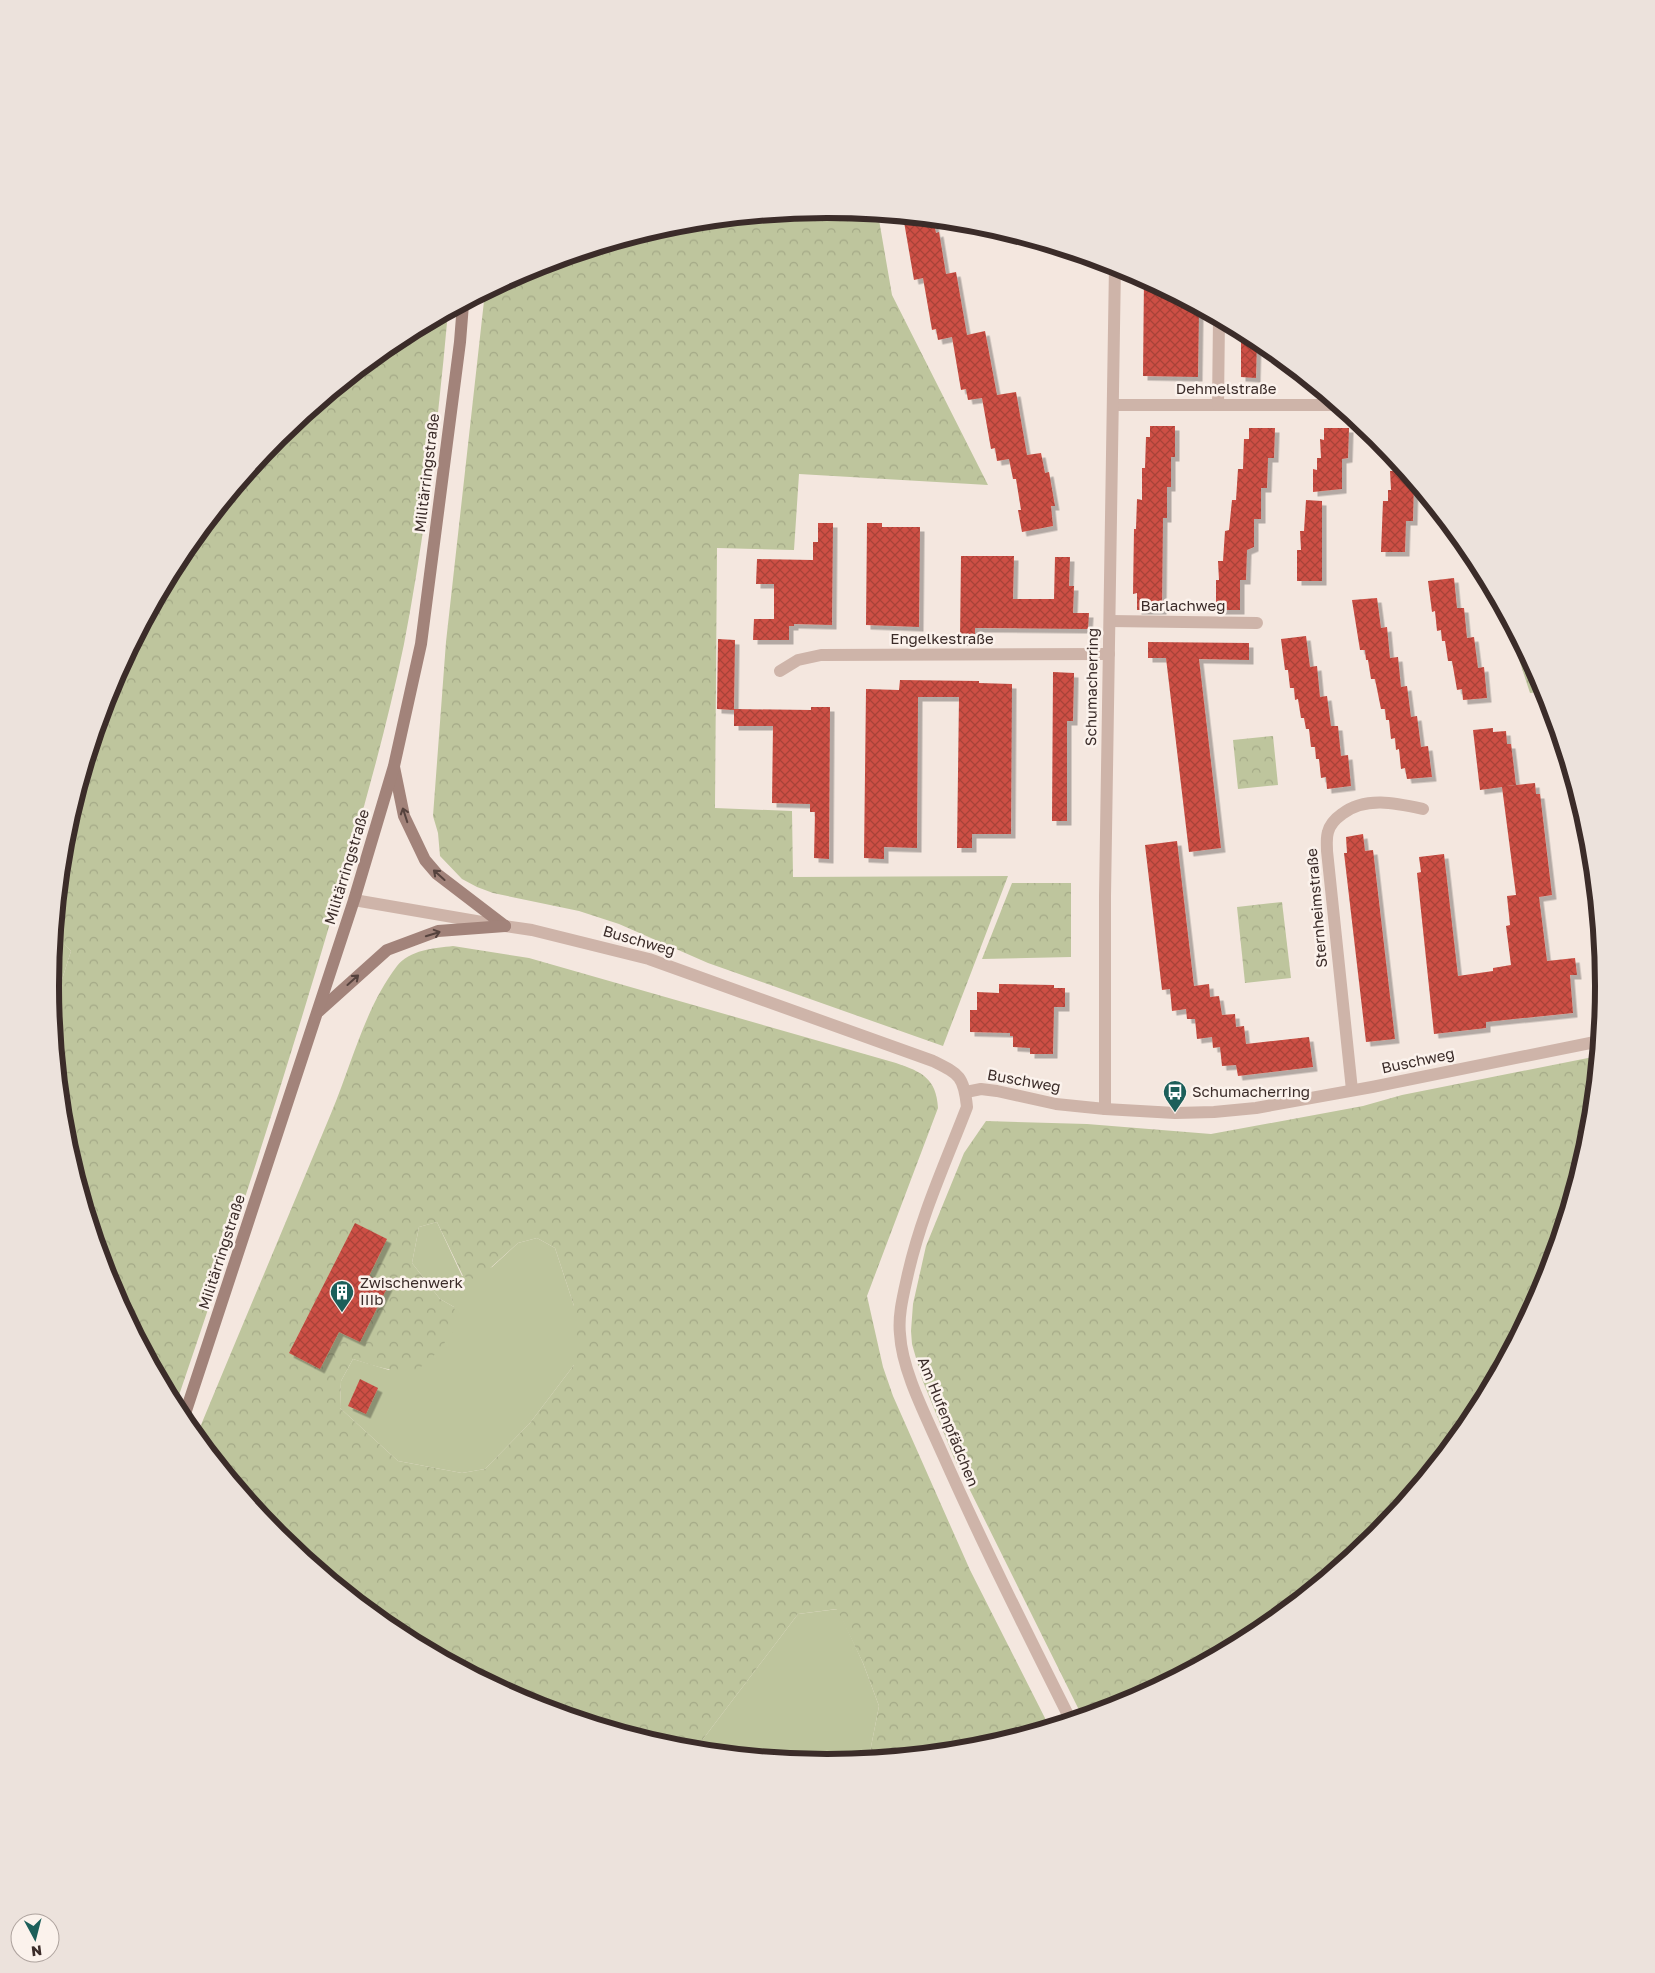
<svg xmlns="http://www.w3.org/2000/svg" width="1655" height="1973" font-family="'Golos Text',sans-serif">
  <defs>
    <pattern id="forest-crowns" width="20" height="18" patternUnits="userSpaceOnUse" patternTransform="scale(1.25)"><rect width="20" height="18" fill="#bec59d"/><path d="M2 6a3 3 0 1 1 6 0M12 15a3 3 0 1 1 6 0" fill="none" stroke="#a4a987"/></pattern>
    <pattern id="building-cross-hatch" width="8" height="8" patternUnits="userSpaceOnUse" patternTransform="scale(1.25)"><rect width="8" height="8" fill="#cd5044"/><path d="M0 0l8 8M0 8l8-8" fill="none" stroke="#a84339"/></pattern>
    <filter id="shadow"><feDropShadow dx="4.5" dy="4.5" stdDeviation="0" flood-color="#0004"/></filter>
  </defs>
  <rect width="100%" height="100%" fill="#f4e7df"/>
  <g fill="#bec59d">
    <polygon points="55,934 71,951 52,1011 50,986"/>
    <polygon points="437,1222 462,1276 492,1267 518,1243 537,1238 555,1248 574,1306 574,1365 530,1423 485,1469 462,1473 398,1461 340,1408 341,1381 353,1359 389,1370 454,1307 440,1299 412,1263 419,1227"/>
    <polygon points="838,1609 863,1663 879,1706 869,1757 871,1760 827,1764 694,1751 798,1614"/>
  </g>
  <g fill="url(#forest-crowns)" fill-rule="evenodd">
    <polygon points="828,209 878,214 892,295 988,485 799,474 794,550 717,548 715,808 792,811 793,877 1008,876 943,1046 708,963 619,924 579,911 493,893 477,887 462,879 440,856 438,833 433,816 446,642 485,292 530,268 676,224"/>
    <path d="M448 312C438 423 425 535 404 644 384 741 356 836 328 930 281 1090 229 1249 175 1407L109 1284 65 1138 52 1011 71 951 55 934 65 835 109 689 181 554 278 437 396 340Z"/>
    <polygon points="1501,605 1546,689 1546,691 1530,693"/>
    <polygon points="1273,736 1278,785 1238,789 1233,740"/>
    <polygon points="1012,883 1071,883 1071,957 982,959"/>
    <polygon points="1282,902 1291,978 1245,983 1237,907"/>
    <path d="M453 946 529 958 896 1063C922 1072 936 1078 938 1108L867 1296 883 1367 893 1396 970 1570 1050 1728 979 1749 871 1760 869 1757 879 1706 863 1663 837 1609 798 1614 694 1751 676 1749 530 1705 395 1633 278 1536 196 1437C241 1328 287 1220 332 1111 352 1063 365 1008 397 966 409 950 435 948 453 946ZM437 1222 463 1276 477 1280 518 1243 537 1238 555 1248 574 1306V1365L530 1423 485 1469 462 1473 398 1461 340 1408 341 1381 353 1359C369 1364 399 1375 415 1370 430 1365 449 1337 458 1324L454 1307 440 1299 412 1263 419 1227Z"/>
    <polygon points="1598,1056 1590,1138 1546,1284 1474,1419 1377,1536 1259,1633 1125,1705 1083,1718 954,1458 922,1379 912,1344 911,1331 913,1304 926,1246 964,1153 986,1121 1087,1124 1211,1134 1363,1106 1402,1095"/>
  </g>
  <g fill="url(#building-cross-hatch)" filter="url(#shadow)">
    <polygon points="903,216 933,219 936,233 939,232 946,274 956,272 967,335 985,331 997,395 1016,392 1027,455 1041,453 1045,473 1049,472 1055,506 1051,506 1053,526 1022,532 1018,510 1021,510 1016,479 1013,479 1009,459 997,461 995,448 991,449 982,398 968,400 966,389 961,390 952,337 938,340 936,329 932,330 923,278 914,280"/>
    <polygon points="1144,278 1199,308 1198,377 1143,376"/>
    <polygon points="1241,330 1257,339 1256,378 1241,377"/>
    <polygon points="1150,426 1175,426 1175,457 1171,457 1171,487 1167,487 1167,518 1163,518 1162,610 1137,610 1137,593 1133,594 1134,529 1136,529 1137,499 1142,500 1142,468 1145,468 1146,437 1150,437"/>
    <polygon points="1249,428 1275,428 1274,458 1268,458 1267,488 1261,488 1261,519 1254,519 1254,547 1247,550 1246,580 1240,580 1240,610 1216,610 1216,580 1219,580 1218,561 1223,561 1225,531 1229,530 1232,500 1236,500 1238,469 1243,469 1244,439 1249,439"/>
    <polygon points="1324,428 1349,428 1348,458 1342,459 1342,489 1313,492 1313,469 1317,470 1317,458 1321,458 1320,439 1324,440"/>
    <polygon points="1395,458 1414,481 1413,521 1406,521 1405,552 1381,552 1383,501 1388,501 1388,490 1391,490 1390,471 1395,471"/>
    <polygon points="1306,500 1322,501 1322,581 1297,581 1297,550 1301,550 1300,531 1304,531"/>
    <polygon points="818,523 833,523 832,625 794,624 794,626 789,626 789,640 753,640 754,619 774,619 774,584 756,584 757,559 813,560 813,542 818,542"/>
    <polygon points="867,523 882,523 882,527 920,527 919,627 866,625"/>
    <polygon points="961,556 1014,556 1013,599 1054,599 1055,557 1070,557 1069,586 1074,586 1073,613 1089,613 1088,629 980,628 975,628 975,641 960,641"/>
    <polygon points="1454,578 1457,608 1464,608 1467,638 1474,637 1478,668 1484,667 1487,698 1463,700 1462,689 1457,690 1452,661 1448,661 1445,641 1442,641 1441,630 1437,631 1435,611 1432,612 1428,581"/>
    <polygon points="1377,598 1381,628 1387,627 1390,658 1398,657 1401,687 1407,686 1411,717 1417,716 1421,747 1428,746 1432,777 1407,779 1405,768 1401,769 1399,749 1396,750 1395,738 1391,739 1389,720 1386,720 1385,709 1381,709 1375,679 1371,679 1368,660 1366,660 1365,650 1360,650 1352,600"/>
    <polygon points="1306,636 1310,667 1317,666 1320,697 1327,696 1331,726 1338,726 1341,756 1348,755 1351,786 1327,789 1326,777 1321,778 1319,759 1316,759 1315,747 1311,747 1309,729 1306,729 1304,718 1301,718 1298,699 1295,700 1294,688 1290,688 1288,670 1285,670 1281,639"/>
    <polygon points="718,639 735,640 734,709 811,710 811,707 830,707 829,859 814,858 815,812 810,812 810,804 772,803 773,726 734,726 734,710 717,709"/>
    <polygon points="1148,642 1249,643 1249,660 1199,659 1221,848 1189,852 1166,658 1148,658"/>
    <polygon points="1053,672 1074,673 1073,721 1067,721 1067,821 1052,821"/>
    <polygon points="900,680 979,681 979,683 1012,684 1011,834 972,834 972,848 957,848 959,697 918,697 917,848 884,847 884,859 864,858 866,689 899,690"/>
    <polygon points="1493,728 1493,732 1506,731 1507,744 1511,744 1516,785 1507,786 1535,783 1536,794 1540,794 1552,895 1539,897 1547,961 1575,958 1577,975 1570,975 1573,1013 1486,1022 1486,1028 1434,1034 1417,873 1421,872 1419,857 1444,854 1458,976 1493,971 1493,968 1511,965 1506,926 1510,925 1507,896 1516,895 1502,787 1480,790 1473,730"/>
    <polygon points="1363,834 1365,851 1373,850 1395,1039 1366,1042 1344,853 1347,853 1346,837"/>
    <polygon points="1177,841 1194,986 1209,984 1210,997 1219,996 1222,1015 1235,1014 1236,1027 1244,1026 1246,1044 1309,1037 1313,1067 1238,1076 1236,1065 1222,1066 1220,1047 1213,1048 1212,1037 1197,1039 1195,1019 1187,1019 1186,1009 1172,1011 1170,989 1162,990 1145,845"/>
    <polygon points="999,984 1054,985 1054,988 1065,988 1065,1007 1054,1007 1053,1054 1030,1054 1030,1048 1013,1047 1013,1036 1010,1036 1010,1033 970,1032 970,1010 977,1010 977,992 999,993"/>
    <polygon points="355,1223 387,1239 369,1276 388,1286 360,1342 339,1332 320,1369 289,1353"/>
    <polygon points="360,1379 378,1388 366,1414 348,1406"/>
  </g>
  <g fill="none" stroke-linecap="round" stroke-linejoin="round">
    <g stroke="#ceb4a9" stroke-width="12">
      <polyline points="1114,405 1339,405"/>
      <polyline points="1218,405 1219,318"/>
      <polyline points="1110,621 1257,623"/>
      <polyline points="780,671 798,660 821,655 1109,654"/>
      <path d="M1352 1090 1327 851C1327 845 1326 838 1328 832 1330 824 1335 819 1342 814 1365 796 1396 803 1423 809"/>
      <polyline points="966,1092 981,1089 997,1091 1056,1104 1105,1109 1175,1113 1214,1112 1256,1108 1372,1087 1600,1041"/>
      <polyline points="1105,1109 1105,896 1115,265"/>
    </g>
    <path stroke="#ceb4a9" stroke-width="12" d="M354 900 505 926 532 930 649 959 933 1061C959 1074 964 1076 967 1107 945 1164 920 1218 907 1278 903 1296 898 1316 900 1334 902 1372 928 1420 943 1455 983 1545 1027 1633 1071 1721"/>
    <g stroke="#a2837a" stroke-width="12">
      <polyline points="394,767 404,816 425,860 437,874 505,926"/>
      <polyline points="319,1011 387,950 438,931 505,926"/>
      <polyline points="183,1420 354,900 394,766 421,644 460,342 463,304"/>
    </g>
  </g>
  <defs><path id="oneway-shaft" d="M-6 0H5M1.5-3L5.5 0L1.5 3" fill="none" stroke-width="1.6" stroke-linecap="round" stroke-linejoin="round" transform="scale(1.25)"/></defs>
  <g stroke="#55423d">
    <use href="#oneway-shaft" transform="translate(405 815) rotate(-108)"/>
    <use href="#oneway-shaft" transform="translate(439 875) rotate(-138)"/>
    <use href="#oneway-shaft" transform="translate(433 934) rotate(-17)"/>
    <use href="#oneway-shaft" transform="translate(353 980) rotate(-42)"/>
  </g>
  <defs>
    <g id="bus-pin" transform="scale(1.25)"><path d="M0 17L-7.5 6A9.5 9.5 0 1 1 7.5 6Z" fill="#1c5f5a" stroke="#fbf2ec"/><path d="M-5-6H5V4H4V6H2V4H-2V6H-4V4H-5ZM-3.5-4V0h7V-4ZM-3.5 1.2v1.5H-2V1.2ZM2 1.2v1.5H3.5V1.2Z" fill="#fff"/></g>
    <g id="building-pin" transform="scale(1.25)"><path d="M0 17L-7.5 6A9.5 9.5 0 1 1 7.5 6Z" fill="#1c5f5a" stroke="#fbf2ec"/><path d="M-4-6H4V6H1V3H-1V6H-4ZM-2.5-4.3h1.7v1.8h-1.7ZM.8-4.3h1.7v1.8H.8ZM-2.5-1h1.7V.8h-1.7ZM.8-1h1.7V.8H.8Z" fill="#fff"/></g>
  </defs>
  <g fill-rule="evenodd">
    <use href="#bus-pin" x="1175" y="1092"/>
    <use href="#building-pin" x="342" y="1292"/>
  </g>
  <g text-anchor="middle" stroke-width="5" stroke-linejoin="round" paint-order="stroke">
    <g font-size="15" fill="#3b2c29" stroke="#fbf2ec">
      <text x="1226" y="394">Dehmelstraße</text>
      <text transform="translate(427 473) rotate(-83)" y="5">Militärringstraße</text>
      <text x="1183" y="611">Barlachweg</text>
      <text x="942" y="644">Engelkestraße</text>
      <text transform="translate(1092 687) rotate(-89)" y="5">Schumacherring</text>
      <text transform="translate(347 867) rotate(-73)" y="5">Militärringstraße</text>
      <text transform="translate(1317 908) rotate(-95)" y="5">Sternheimstraße</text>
      <text transform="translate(639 941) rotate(16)" y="5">Buschweg</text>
      <text transform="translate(1418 1061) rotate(-12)" y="5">Buschweg</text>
      <text transform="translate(1024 1081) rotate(10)" y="5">Buschweg</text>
      <text transform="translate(222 1252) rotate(-72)" y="5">Militärringstraße</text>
      <text transform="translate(948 1422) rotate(68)" y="5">Am Hufenpfädchen</text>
    </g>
    <g font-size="15" fill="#3b2c29" stroke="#fbf2ec" text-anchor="start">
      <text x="1192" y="1097">Schumacherring</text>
      <text x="360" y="1288">Zwischenwerk<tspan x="360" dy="17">IIIb</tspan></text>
    </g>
  </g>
  <path d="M0 0H1655V1973H0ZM59 986a768 768 0 1 1 1536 0a768 768 0 1 1-1536 0Z" fill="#ece2dc" fill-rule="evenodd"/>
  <path fill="none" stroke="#3b2c29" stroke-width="6" d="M59 986a768 768 0 1 1 1536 0a768 768 0 1 1-1536 0Z"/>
  <g transform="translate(35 1938) rotate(173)"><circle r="24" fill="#fbf2ec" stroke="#aea39e"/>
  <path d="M0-4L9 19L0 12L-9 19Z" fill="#1c5f5a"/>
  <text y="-8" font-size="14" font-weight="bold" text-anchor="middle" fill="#3b2c29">N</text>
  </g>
</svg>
